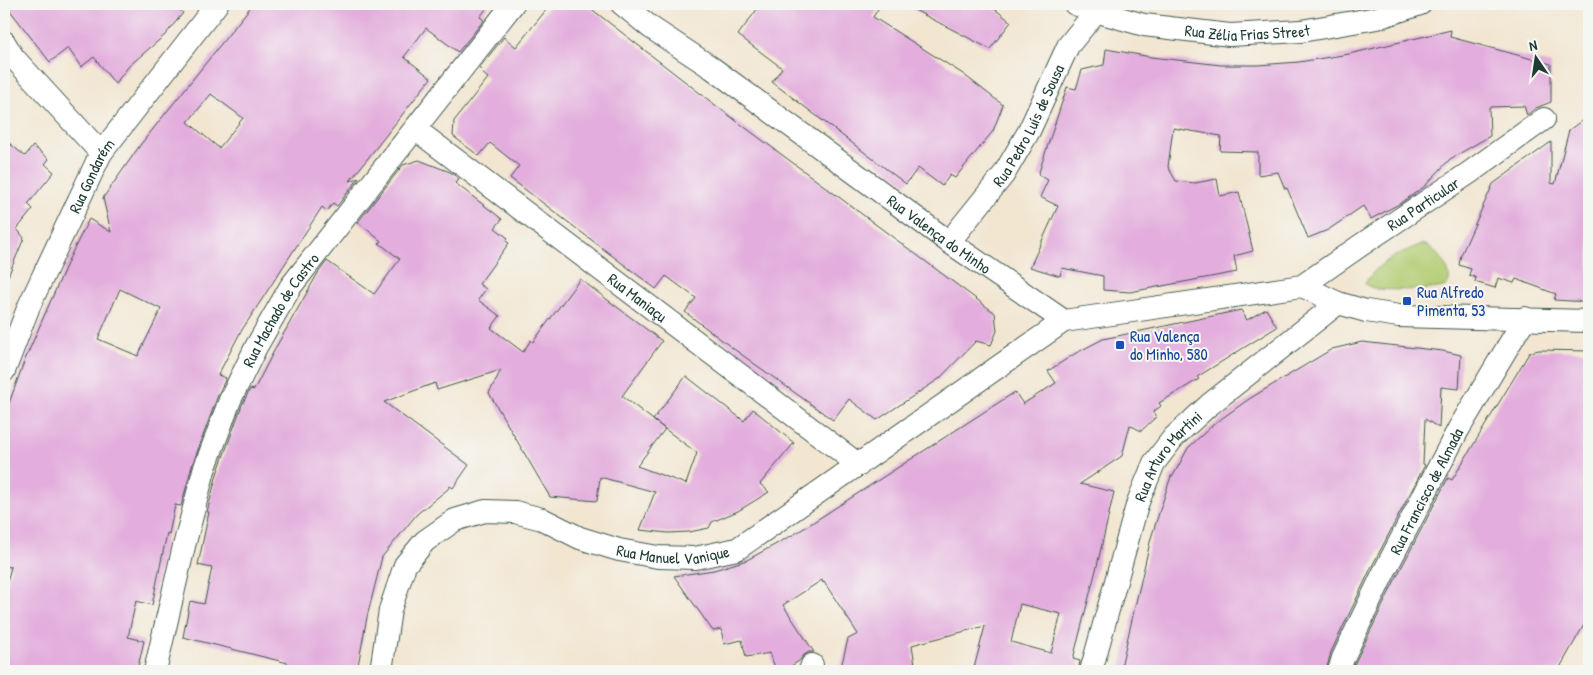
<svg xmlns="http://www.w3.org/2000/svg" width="1593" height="675" font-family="'Patrick Hand',sans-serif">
  <rect width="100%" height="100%" fill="#f6f6f2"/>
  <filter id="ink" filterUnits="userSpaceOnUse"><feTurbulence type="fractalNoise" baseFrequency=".02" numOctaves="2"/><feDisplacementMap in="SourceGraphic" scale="10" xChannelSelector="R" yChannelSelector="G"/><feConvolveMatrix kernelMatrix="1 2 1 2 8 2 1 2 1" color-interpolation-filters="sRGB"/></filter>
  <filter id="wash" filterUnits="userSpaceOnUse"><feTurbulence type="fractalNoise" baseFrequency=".0096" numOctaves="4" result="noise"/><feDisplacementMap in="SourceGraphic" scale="20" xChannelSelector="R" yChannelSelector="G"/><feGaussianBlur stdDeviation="1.12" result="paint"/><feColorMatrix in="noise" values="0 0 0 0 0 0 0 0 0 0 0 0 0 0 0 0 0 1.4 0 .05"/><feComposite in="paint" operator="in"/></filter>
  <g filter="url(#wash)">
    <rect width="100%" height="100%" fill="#f2e6d1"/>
    <path fill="#b2cd73" stroke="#688554" d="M1423 244C1432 247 1437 254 1443 262 1447 268 1454 280 1445 286 1437 291 1386 290 1376 289 1372 288 1368 286 1365 284 1376 263 1401 252 1423 244Z"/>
    <g id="blocks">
      <g fill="#e3aedd" fill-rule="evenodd">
        <polygon points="5,4 174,4 183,13 165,35 129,66 115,84 94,57 81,67 68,48 50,62"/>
        <path d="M253 4H490L480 17 484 20 458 52 426 28 404 57 431 78 350 181 359 178 337 206 333 203 327 211 322 207 240 333 218 375 226 378 218 395 192 466 181 506 175 505 169 534 167 533 152 605 136 601 128 637 144 641 137 671H4V594L11 567 4 566V417L24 362 69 259 89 219 111 232 103 198 141 144ZM211 94 243 118 219 148 188 122ZM120 289 161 309 138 356 98 339Z"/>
        <polygon points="551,4 585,4 723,111 995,313 997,331 991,345 976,341 939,379 877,420 849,399 833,420 731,347 685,312 696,298 666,276 656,289 510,178 519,166 490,143 479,156 453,136 454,121 488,78 481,72 482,71 479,68 504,37 516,47"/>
        <polygon points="761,4 881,4 873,17 963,74 1003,105 993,131 955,178 950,175 942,186 918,168 906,184 772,82 782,68 738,35"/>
        <polygon points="903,4 984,4 996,10 1011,22 990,49"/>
        <polygon points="1451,30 1450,37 1551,64 1551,102 1536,108 1527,115 1524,106 1489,107 1490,136 1450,159 1425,186 1401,203 1371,219 1363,206 1328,230 1308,238 1287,188 1285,189 1278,172 1258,175 1258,152 1220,151 1221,136 1173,128 1168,167 1176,181 1195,183 1217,179 1220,196 1239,192 1253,251 1234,256 1237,272 1130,292 1103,290 1103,276 1062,268 1060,276 1030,267 1058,206 1040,197 1048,180 1038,175 1067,87 1076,89 1082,70 1104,65 1106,49 1151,57 1221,65 1258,65 1299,62 1349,54"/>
        <polygon points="1589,115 1589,302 1554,300 1556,294 1516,279 1514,283 1498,278 1495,288 1475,282 1476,278 1469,275 1471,269 1459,265 1461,255 1493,184 1551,142 1551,183 1555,184 1569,130"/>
        <polygon points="4,139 25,156 33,146 49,159 45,164 54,172 28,204 33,209 17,229 24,238 4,286"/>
        <polygon points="419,160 450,172 459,179 455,183 502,219 495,228 508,238 506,241 509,243 479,284 486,289 478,300 500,316 491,328 523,352 531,340 533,342 580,279 662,341 622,396 665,429 637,466 686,484 697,453 653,420 686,376 744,421 753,409 794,443 760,484 769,492 738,511 712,522 709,528 689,532 668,533 640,530 655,492 600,477 597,501 550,497 489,393 501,370 437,390 435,383 384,402 469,465 453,488 450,486 448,489 417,514 382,557 367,617 357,671 286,671 288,663 183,637 190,601 204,604 212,568 198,565 209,512 207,512 217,474 242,405 250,389 254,390 276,347 318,273 327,261 374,294 400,259 379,243 381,241 358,222 403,165"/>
        <path d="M1266 309 1277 327 1197 377 1199 379 1159 403 1161 406 1153 412 1156 417 1141 431 1130 425 1122 456 1080 484 1114 492 1097 566 1073 659 1080 661 1078 671H988L974 668 985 626 912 645 916 671H840L848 639 858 634 824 582 823 583 822 580 783 605 814 652H809L804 655 799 661 783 671H776L770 653 746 657 742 640 724 644 721 629 713 631 674 576 714 570 747 560 798 532 1015 392 1023 404 1056 383 1048 371 1076 353 1103 339 1241 310 1247 320ZM1020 604 1061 614 1051 653 1011 642Z"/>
        <polygon points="1362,342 1443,351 1461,355 1459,389 1441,387 1439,428 1425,419 1423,464 1425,465 1371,568 1331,652 1326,671 1120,671 1151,538 1171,476 1173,476 1188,448 1214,424 1249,399 1332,349"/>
        <polygon points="1539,350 1589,351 1589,616 1558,671 1353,671 1355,663 1395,580 1448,478 1452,480 1528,355 1530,352"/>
      </g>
    </g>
  </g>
  <g filter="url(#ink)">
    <use href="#blocks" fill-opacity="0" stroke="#3f564c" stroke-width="1"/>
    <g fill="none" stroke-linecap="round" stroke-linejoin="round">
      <g stroke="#3f564c" stroke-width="24">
        <g id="street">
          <path id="s1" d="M622 4 650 27 712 68 949 242 1064 321 1302 286 1361 245 1469 173 1544 119"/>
          <path id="s2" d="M1075 4 1095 11 1144 25 1230 35 1301 31 1377 18 1420 4"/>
          <polyline points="4,42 13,57 101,153"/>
          <path id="s3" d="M415 129 859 465"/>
          <path id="s4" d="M949 242 1004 174 1029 131 1068 46 1102 4"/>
          <polyline points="1302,286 1338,303 1366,311 1399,316 1589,321"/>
          <path id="s5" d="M4 371 29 306 101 153 217 4"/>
          <path id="s6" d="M155 671 184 546 204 470 230 400 256 347 291 286 513 4"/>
          <path id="s7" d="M381 671 390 610 405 565 425 541 455 520 485 511 515 512 542 519 580 538 619 550 658 557 695 558 737 549 1064 321"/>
          <polyline points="810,671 812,665"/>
          <path id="s8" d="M1091 671 1138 502 1154 463 1174 437 1209 405 1338 303"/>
          <path id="s9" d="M1339 671 1343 658 1383 574 1458 430 1525 318"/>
        </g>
      </g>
      <use href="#street" stroke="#fff" stroke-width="22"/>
    </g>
  </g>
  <g fill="#1a4fb4" stroke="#f6f6f2" stroke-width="2">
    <rect x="1402" y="296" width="10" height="10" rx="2.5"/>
    <rect x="1115" y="340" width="10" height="10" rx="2.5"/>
  </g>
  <g text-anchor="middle" stroke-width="4" stroke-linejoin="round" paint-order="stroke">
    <g font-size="16" fill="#1f3d34" stroke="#f6f6f2">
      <text dy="6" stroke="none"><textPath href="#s2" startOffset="176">Rua Zélia Frias Street</textPath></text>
      <text dy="6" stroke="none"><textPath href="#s4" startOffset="142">Rua Pedro Luís de Sousa</textPath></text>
      <text dy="6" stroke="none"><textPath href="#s5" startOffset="214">Rua Gondarém</textPath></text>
      <text dy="6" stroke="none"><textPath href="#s1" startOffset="931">Rua Particular</textPath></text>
      <text dy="6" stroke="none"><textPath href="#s1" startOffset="392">Rua Valença do Minho</textPath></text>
      <text dy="6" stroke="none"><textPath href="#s3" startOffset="279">Rua Maniaçu</textPath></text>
      <text dy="6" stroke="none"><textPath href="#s6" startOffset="385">Rua Machado de Castro</textPath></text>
      <text dy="6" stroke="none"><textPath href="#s8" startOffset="231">Rua Arturo Martini</textPath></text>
      <text dy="6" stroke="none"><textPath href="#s9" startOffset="200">Rua Francisco de Almada</textPath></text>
      <text dy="6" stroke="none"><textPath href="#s7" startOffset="404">Rua Manuel Vanique</textPath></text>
    </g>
    <g font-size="16" fill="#164399" stroke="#f6f6f2" text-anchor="start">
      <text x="1417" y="298">Rua Alfredo<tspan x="1417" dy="18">Pimenta, 53</tspan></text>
      <text x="1130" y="342">Rua Valença<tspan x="1130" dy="18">do Minho, 580</tspan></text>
    </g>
  </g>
  <rect width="1593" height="675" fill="none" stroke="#f6f6f2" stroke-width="20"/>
  <g transform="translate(1536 58) rotate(347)" stroke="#f6f6f2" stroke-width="4" paint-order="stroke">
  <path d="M0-4L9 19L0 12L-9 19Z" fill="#1f3d34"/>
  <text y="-8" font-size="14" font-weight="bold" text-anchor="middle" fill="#1f3d34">N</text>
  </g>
</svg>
